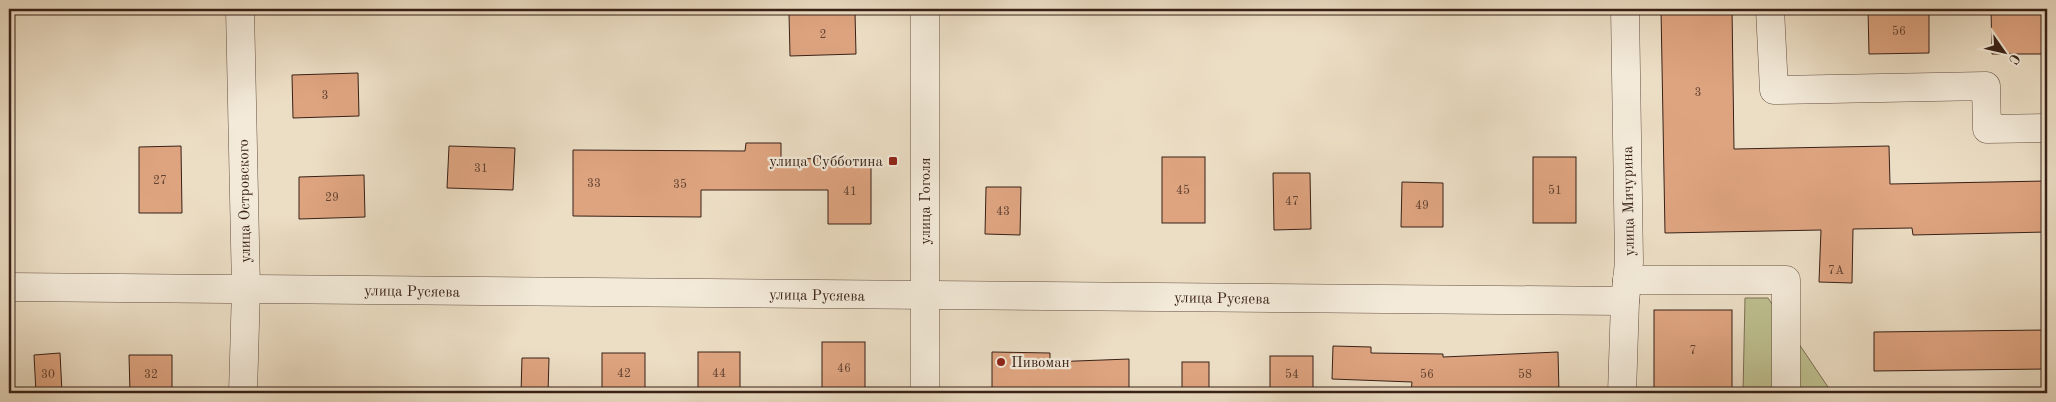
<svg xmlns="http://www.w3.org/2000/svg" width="2056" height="402" font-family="'Old Standard TT',serif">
  <rect width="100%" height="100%" fill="#ecdec5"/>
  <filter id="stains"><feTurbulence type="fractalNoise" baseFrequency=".004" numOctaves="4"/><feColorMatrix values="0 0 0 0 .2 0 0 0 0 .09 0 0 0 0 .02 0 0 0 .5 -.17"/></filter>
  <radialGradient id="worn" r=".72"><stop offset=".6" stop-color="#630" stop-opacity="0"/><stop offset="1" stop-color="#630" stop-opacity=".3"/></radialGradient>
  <polygon fill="#bec090" stroke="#7b7054" points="1745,298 1768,298 1832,393 1743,393"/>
  <g fill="#dea480" stroke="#382117">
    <polygon points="1661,9 1732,9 1734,149 1889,146 1890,184 2047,181 2047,232 1913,235 1912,228 1853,229 1852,283 1819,282 1821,230 1665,233"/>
    <polygon points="1868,9 1929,9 1929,53 1869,54"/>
    <polygon points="1991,9 2047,9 2047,54 1992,54"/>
    <polygon points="855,12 856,54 790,56 789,13"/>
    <polygon points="358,73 359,116 293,118 292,75"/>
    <polygon points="746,143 781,143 781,159 871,158 871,224 828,224 828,190 701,190 701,217 573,216 573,150 745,151"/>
    <polygon points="181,146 182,213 139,213 139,147"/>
    <polygon points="449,146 515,148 513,190 447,188"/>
    <rect x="1162" y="157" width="43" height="66"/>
    <rect x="1533" y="157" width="43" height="66"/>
    <polygon points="1273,173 1310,173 1311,229 1274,230"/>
    <polygon points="364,175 365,217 299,219 299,177"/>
    <polygon points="1402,182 1443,183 1443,227 1401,227"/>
    <polygon points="986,187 1021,187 1020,235 985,234"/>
    <rect x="1654" y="310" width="78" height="83"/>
    <polygon points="2047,330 2047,369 1874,371 1874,332"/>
    <rect x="822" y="342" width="43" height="51"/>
    <polygon points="1333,346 1371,347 1371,353 1443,354 1443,357 1558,352 1559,393 1411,393 1412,382 1332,379"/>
    <rect x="698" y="352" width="42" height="41"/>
    <polygon points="992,352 1050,353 1050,362 1129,359 1129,393 992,393"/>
    <polygon points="60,353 62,393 36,393 34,355"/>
    <rect x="602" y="353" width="43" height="40"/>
    <polygon points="129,355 172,355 172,393 130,393"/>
    <rect x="1270" y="356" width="43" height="37"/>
    <polygon points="522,358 549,358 548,393 521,393"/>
    <rect x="1182" y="362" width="27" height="31"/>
  </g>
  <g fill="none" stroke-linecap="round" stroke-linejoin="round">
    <g stroke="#655042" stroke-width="29">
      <g id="minor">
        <polyline points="240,9 246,289 243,393"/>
        <polyline points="925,9 925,393"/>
        <polyline points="1770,9 1774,90 1986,86 1987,129 2047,128"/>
        <polyline points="1627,280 1786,280 1786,393"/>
        <polyline points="9,287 1625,301"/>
        <polyline points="1622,393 1625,301 1629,262 1625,9"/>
      </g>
    </g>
    <use href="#minor" stroke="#f3ead9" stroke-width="28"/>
  </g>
  <g fill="#8f2418" stroke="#f3ead9" stroke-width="2">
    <rect x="888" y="156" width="10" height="10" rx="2.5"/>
    <circle cx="1001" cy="362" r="5"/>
  </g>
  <g text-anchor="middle" stroke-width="4.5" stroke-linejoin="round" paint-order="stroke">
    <g font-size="12" fill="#624231">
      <text x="1899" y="35">56</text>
      <text x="823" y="38">2</text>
      <text x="1698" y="96">3</text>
      <text x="325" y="99">3</text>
      <text x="481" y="172">31</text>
      <text x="160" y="184">27</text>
      <text x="594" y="187">33</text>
      <text x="680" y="188">35</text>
      <text x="1183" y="194">45</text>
      <text x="1555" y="194">51</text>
      <text x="850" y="195">41</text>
      <text x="332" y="201">29</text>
      <text x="1292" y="205">47</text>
      <text x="1422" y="209">49</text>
      <text x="1003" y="215">43</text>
      <text x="1836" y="274">7А</text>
      <text x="1693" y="354">7</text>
      <text x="844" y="372">46</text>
      <text x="624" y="377">42</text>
      <text x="719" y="377">44</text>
      <text x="48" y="378">30</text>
      <text x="151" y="378">32</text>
      <text x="1292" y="378">54</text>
      <text x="1427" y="378">56</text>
      <text x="1525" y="378">58</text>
    </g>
    <g font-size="15" fill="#382117" stroke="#f3ead9" text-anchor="end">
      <text x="883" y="166">улица Субботина</text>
      <text x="1011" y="367" text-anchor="start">Пивоман</text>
    </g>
    <g font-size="15" fill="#382117" stroke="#f3ead9">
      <text transform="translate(244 201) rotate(-91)" y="5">улица Островского</text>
      <text transform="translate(925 201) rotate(-90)" y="5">улица Гоголя</text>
      <text transform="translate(1628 201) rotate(-91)" y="5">улица Мичурина</text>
      <text transform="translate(412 291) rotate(1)" y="5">улица Русяева</text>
      <text transform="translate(817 295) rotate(1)" y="5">улица Русяева</text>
      <text transform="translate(1222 298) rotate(1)" y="5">улица Русяева</text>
    </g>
  </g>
  <rect width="2056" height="402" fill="none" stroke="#ecdec5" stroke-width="30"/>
  <rect x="10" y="10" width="2036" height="382" fill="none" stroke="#382117" stroke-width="2.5"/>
  <rect x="15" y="15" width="2026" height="372" fill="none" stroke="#382117"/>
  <g transform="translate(2004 52) rotate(124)" stroke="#f3ead9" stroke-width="4" paint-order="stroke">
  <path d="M0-4L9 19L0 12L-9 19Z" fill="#382117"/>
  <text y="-8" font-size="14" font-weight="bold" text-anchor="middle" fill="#382117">С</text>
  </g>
  <rect width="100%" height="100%" filter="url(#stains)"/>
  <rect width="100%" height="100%" fill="url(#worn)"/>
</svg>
